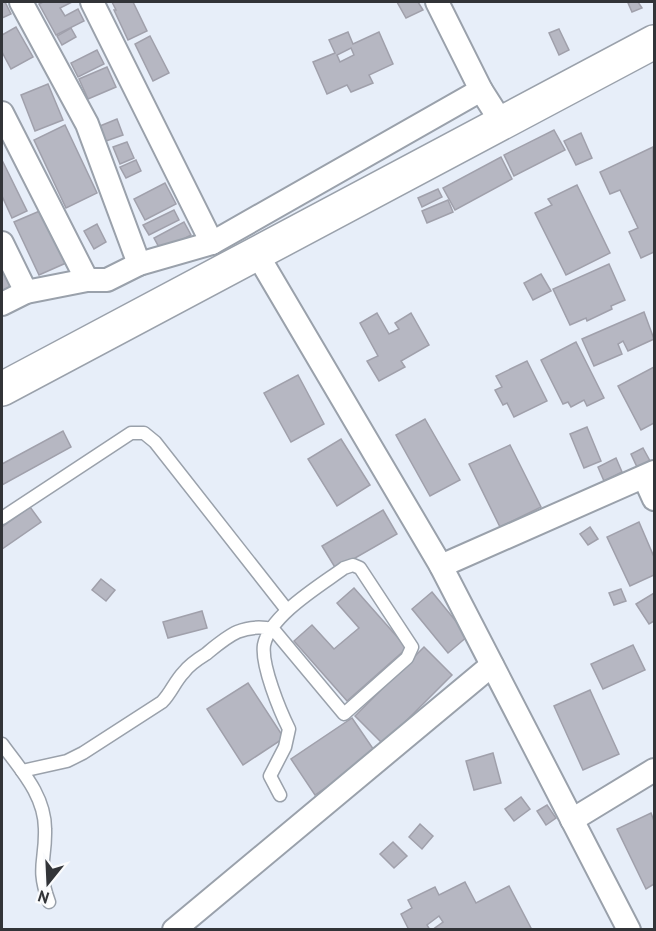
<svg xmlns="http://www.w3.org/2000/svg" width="656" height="931" font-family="'PT Sans',sans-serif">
  <rect width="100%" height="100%" fill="#e7eef9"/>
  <g fill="#b6b7c2" stroke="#a0a0ab" stroke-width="1.5" fill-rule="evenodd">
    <polygon points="2,2 5,2 11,14 2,18"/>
    <polygon points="43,2 72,2 60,8 65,16 78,9 84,21 56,35 39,4"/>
    <polygon points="112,2 133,2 147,31 128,40 114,10 116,10"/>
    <polygon points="397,2 418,2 423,10 406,18"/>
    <polygon points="631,2 638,2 642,8 632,12 628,3"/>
    <polygon points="16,27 33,57 11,69 2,52 2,35"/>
    <polygon points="71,28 76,37 62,45 57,36"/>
    <polygon points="559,29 569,50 559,55 549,33"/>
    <path d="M348 32 353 44 379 32 393 64 369 75 373 83 351 92 347 85 327 94 313 62 335 53 329 40ZM351 48 354 55 340 62 337 55Z"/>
    <polygon points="150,36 169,73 153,81 135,44"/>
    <polygon points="97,50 104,64 78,77 71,63"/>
    <polygon points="107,67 116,87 88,99 79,79"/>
    <polygon points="48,84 63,120 35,131 21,95"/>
    <polygon points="117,119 123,135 106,141 100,126"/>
    <polygon points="65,125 97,193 66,208 34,140"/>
    <polygon points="554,130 565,150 514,176 504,155"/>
    <polygon points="581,133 592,158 576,165 564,141"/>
    <polygon points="127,142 134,158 120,164 113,147"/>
    <polygon points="653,147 654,252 641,258 629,232 638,228 620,190 610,194 600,172"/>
    <polygon points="501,157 512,179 455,210 443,188"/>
    <polygon points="2,160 27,211 12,218 2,196"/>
    <polygon points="136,160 141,171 126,178 120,167"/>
    <polygon points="165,183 176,204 145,220 134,199"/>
    <polygon points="577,185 610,253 566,275 535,213 552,205 548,199"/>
    <polygon points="438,189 442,197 422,207 418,198"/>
    <polygon points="448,200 453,212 427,223 422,211"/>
    <polygon points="42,210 66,263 39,275 14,222"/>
    <polygon points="174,210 179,220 149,235 143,225"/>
    <polygon points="184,222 191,235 161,251 154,238"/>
    <polygon points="97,224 106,242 94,249 84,231"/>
    <polygon points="609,264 625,300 611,306 612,309 587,321 586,318 570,325 553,289"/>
    <polygon points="2,265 13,291 2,296"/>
    <polygon points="541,274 551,291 533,300 524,283"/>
    <polygon points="644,312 654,339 628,351 623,341 618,344 622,354 594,366 582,339"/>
    <polygon points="377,313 389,334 399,329 395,323 411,313 429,345 401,361 405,367 379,381 367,361 378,356 360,323"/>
    <polygon points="576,342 604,398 587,406 584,400 571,407 568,402 563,404 541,360"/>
    <polygon points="527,361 547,401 514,417 507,403 503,405 495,390 502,387 496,376"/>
    <polygon points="654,367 654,423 641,430 618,386"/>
    <polygon points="298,375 324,424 291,442 264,393"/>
    <polygon points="425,419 460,480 430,496 396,435"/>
    <polygon points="587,427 601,461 584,468 570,434"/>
    <polygon points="63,431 71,447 2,485 2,464"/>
    <polygon points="341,439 370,485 337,506 308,459"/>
    <polygon points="510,445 541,507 500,527 469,464"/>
    <polygon points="643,448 650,461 637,467 631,454"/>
    <polygon points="616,458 622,472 604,481 598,467"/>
    <polygon points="30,507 41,522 2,549 2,527"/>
    <polygon points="383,510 397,534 336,569 322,546"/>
    <polygon points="639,522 654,557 654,575 630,586 607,537"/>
    <polygon points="590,527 598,539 588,545 580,534"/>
    <polygon points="101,579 115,590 106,601 92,590"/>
    <polygon points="354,588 407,648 347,701 294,641 312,625 334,649 359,628 337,603"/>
    <polygon points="621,589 626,601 614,605 609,593"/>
    <polygon points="432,592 468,636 448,653 412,609"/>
    <polygon points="654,593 654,621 649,624 636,604"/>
    <polygon points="202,611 207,628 168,638 163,622"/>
    <polygon points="633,645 645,670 603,689 591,664"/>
    <polygon points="424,647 452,675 383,744 355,716"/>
    <polygon points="248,683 284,738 243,765 207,709"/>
    <polygon points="590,690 619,754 583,770 554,706"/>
    <polygon points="352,718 376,753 315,795 291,759"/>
    <polygon points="493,753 501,783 474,790 466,761"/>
    <polygon points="521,797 530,809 514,821 505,809"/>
    <polygon points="547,805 556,818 546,825 537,811"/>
    <polygon points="651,813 654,821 654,884 646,889 617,829"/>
    <polygon points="420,824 433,836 422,849 409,837"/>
    <polygon points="393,842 407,856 394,868 380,854"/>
    <polygon points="465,882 476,903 509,886 532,930 432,930 443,922 439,916 427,925 430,930 409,930 401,914 412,908 408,900 435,887 439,895"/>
  </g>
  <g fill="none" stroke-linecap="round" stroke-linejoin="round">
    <g stroke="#9aa1ab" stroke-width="15">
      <g id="lane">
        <polyline points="2,518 131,433 144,433 155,442 287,610"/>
        <path d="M2 744C20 769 45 795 45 829 46 861 36 867 49 902"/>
        <path d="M22 771 67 761 83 753 162 702C171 693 175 681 184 672 189 665 198 659 206 654 228 636 242 623 273 629L344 714 407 658 412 647 360 568 353 565 344 568C321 585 270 615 264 645 261 665 280 711 289 729L285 747 270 776 280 795"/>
      </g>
    </g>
    <g stroke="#9aa1ab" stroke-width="26">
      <g id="street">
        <polyline points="21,2 87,124 139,264"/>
        <polyline points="92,2 212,243"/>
        <polyline points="437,2 481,90 502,123"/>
        <polyline points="2,113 87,280"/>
        <polyline points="2,243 26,292"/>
        <polyline points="257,254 441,566 629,930"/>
        <polyline points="2,304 26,292 87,280 107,280 139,264 212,243 481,90"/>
        <polyline points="644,477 654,499"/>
        <polyline points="441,566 654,472"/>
        <polyline points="572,820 654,770"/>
        <polyline points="174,930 492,665"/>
      </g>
    </g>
    <g stroke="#9aa1ab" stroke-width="36">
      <polyline id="secondary" points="2,389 654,42"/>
    </g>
    <use href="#lane" stroke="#fff" stroke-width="12"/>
    <use href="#street" stroke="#fff" stroke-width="22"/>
    <use href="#secondary" stroke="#fff" stroke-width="33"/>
  </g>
  <rect width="656" height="931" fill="none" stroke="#323438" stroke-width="6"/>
  <g transform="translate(48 883) rotate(198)" stroke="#fafbfd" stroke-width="4.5" paint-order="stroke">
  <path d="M0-4.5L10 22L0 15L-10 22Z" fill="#323438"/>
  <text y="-9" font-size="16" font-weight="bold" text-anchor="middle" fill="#323438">N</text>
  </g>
</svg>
